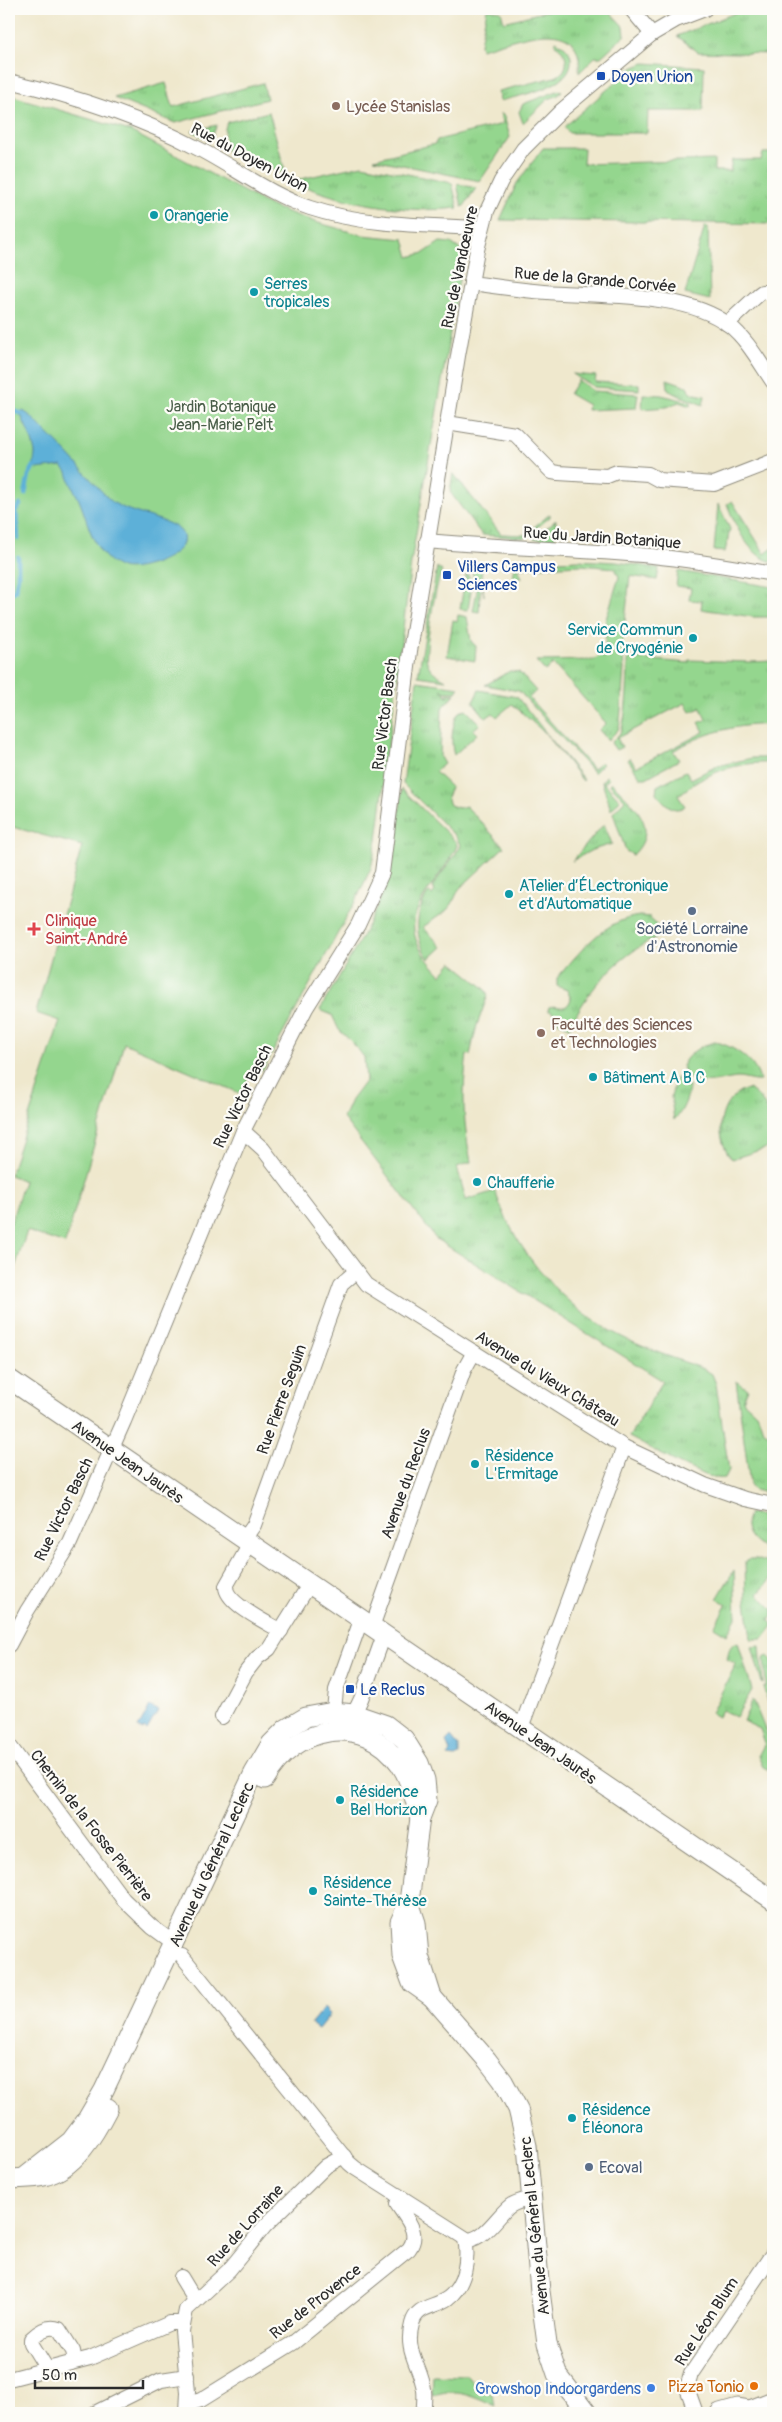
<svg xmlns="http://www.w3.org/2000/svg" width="782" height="2422" font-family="Pangolin,sans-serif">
  <defs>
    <pattern id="grass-tufts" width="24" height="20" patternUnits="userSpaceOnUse" patternTransform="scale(1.25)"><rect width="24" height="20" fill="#94d68e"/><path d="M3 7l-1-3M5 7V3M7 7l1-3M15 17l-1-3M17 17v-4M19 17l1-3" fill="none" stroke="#80b87b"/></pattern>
  </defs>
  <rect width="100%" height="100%" fill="#fdfcf7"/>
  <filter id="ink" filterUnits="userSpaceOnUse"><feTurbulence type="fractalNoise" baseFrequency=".02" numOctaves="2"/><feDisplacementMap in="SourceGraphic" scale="10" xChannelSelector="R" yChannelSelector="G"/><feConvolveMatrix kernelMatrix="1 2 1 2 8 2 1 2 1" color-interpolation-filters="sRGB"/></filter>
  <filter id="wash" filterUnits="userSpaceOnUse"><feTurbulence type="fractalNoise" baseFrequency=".0096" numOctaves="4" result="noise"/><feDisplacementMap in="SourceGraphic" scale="20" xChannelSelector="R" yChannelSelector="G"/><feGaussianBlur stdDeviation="1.12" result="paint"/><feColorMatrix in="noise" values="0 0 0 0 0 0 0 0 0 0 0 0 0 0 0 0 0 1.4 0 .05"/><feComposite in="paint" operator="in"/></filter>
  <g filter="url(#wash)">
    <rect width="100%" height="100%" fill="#efe8cd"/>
    <g fill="url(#grass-tufts)" stroke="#60805c">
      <path d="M487 9 501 11 504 22 554 9H607L624 27 625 35 601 57H595L579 73C579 67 580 60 578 54 568 16 507 43 481 49L480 44Z"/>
      <polygon points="745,9 773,9 773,54 698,52 677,36"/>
      <path d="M556 41C564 45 570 50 571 58 574 87 521 95 500 101L498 91 555 77C571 71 569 52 555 45Z"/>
      <polygon points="644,63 704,67 703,111 648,111 647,133 569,133 564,127 632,68"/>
      <polygon points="166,83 173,107 263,83 267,99 175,123 114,98"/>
      <polygon points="560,90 562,92 557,96 548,99 523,123 519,112 523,104"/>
      <path d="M269 112 285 171 277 173 254 158 227 152C224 141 223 132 227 122Z"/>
      <polygon points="500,113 504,116 510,137 480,181 374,159 435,144 437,140 503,124"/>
      <polygon points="217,125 210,141 192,131"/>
      <polygon points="543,148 584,148 583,164 714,160 714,171 730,171 732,160 761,160 763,153 773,153 773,224 500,220 517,183"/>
      <path d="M362 165 452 183 458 208C407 214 338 203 292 181Z"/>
      <polygon points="457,184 476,188 464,206 462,207"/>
      <polygon points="705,226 708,227 710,300 685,294"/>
      <polygon points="572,374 596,376 595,382 639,384 639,390 594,387"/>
      <polygon points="667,379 687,386 690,393 705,396 703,405 673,393 668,389"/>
      <polygon points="578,380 593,391 638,394 636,408 587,410 588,405 569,394"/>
      <polygon points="643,394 661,395 691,402 690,406 679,402 667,407 642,409"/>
      <polygon points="453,473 501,534 524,535 550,514 550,517 524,538 482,535 450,492"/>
      <path d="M732 501 765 554 773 548V562C749 557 735 525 727 504Z"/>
      <polygon points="718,504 730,529 725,552 714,551"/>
      <polygon points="556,520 555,539 533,539"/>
      <polygon points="577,560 616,562 659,568 657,580 630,576 622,647 624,668 620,723 618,730 608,740 599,730 606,723 553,664 545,671 536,661 594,660 605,652 606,619 619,577 615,568 581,565 518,568 522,578 513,577 515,566 519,563"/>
      <path d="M437 567 442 571C436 580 424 652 427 662 430 671 439 676 446 680L418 676Z"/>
      <polygon points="479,568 481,570 484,596 481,580 479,612 473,611 477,591 472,571"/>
      <polygon points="678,571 773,587 773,617 753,617 701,609 702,601 689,600 691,588 676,586"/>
      <polygon points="466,574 469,576 471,591 468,610 460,609"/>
      <polygon points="458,615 467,617 471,641 476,646 475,661 447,656 453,620 457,621"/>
      <path d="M628 658 689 663V660L750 662 773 661V725C738 723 703 733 673 751L679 760 646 778H641L628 760 630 758 636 767 704 732 699 722 706 720 701 708 690 712 685 703 617 738 622 747 616 750 611 743C614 739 619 736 621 731 627 716 628 675 628 658Z"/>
      <polygon points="510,671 519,672 536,691 529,698 593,769 601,762 603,764 594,773 519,691 485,685"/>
      <path d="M417 681 459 687 456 692H445L441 689 448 697 447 694H455L442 708 440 757 444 764 435 772 451 787 447 797 450 805 459 808 466 806 504 847 459 889 452 904 446 911 423 927 442 947 429 959C414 939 414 912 429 892L432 895 435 891 432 887 461 846 455 836 403 784Z"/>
      <polygon points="479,690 517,697 584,780 583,781 546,734 512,704 497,717 493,713 486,718 473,702"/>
      <path d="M466 710 480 724 473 730 477 734 454 755C450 744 452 722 459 712Z"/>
      <path d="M752 758H773V763C738 761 704 773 678 796L685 806C673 815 664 802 656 793L657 786 686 771 691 779 717 766Z"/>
      <polygon points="606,776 609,779 604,783 620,800 611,810 602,782"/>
      <path d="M611 782C632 804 662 826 633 855L626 851 613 813 625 800 609 784Z"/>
      <path d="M402 789 456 842 457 846C430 899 384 918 441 975L452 962 484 988 488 995 477 1025 470 1055 467 1054C462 1094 463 1123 471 1162L457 1167 466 1200 495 1191C516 1253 564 1309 622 1337 648 1350 677 1359 704 1369L712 1374 716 1384 729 1470 725 1478C709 1483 647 1446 629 1437L663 1381 436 1239 343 1118 351 1100 366 1080 364 1057 351 1041 339 1030 332 1015 320 1010C343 968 377 918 389 873 396 846 399 817 402 789Z"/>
      <polygon points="604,824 612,844 592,850 572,861"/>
      <path d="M640 916 650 917 663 934C622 953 589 986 570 1027L558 1022 560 1017 548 1010 549 1007C558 1004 566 1013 571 999L567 990 557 986V978C580 952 603 920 640 916Z"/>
      <path d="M715 1042C733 1045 757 1062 760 1081 753 1082 745 1078 737 1078 718 1080 690 1092 682 1066 688 1053 701 1045 715 1042Z"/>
      <path d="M676 1078H680L689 1086C689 1097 682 1113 674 1120L671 1097Z"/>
      <path d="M748 1089C768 1098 773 1126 773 1146L732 1159C713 1137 718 1097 748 1089Z"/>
      <polygon points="736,1381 748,1389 743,1401 758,1415 763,1430 773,1437 773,1494 754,1490 750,1485"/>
      <path d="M750 1513 773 1518V1554C758 1546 737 1533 750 1513Z"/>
      <polygon points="750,1559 757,1559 773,1565 773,1580 771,1579 758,1594 773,1609 773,1615 769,1620 773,1626 763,1639 751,1639 746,1601 745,1561"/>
      <polygon points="734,1570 736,1618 727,1635 714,1627 727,1604 717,1599"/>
      <path d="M738 1642 752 1690 736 1717 722 1710 718 1717 711 1713 736 1664 727 1659C729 1650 729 1645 738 1642Z"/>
      <polygon points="760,1646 763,1683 762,1683 752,1647"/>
      <polygon points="768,1656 773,1661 773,1717 763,1687 766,1686 764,1658"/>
      <polygon points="753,1700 773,1749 773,1772 763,1767 758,1756 765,1743 760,1729 743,1721"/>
    </g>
    <g fill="#94d68e" stroke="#60805c">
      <polygon points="9,95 130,131 271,206 315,222 362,235 404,239 409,257 424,253 440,242 451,243 461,250 463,257 411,563 377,840 371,868 357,898 263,1070 250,1071 244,1095 124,1043 65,1244 27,1231 9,1286 9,1228 24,1181 10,1175 60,1021 36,1013 82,846 9,826"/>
      <path d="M433 2375 467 2376 477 2388 492 2394 496 2406C474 2396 455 2386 432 2396Z"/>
    </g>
    <g fill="#5db0d8" stroke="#446e82">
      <path d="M23 411C31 415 37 423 43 429 66 450 86 475 108 498 124 515 174 518 182 533 194 555 136 573 122 568 94 558 89 524 79 500 75 491 69 482 67 472L62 466 36 469C32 462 35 460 35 453 33 440 25 425 20 413Z"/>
      <polygon points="150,1706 158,1711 147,1730 144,1728 143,1730 138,1728"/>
      <polygon points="451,1737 459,1747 459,1755 455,1757 448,1756 450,1751 446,1742"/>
      <polygon points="324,2008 330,2014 318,2029 311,2024"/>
    </g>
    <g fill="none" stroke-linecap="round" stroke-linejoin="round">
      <g stroke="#5db0d8" stroke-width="4.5">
        <polyline points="9,410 20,413"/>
        <polyline points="25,494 29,475 34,466"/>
        <polyline points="18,539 17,518 15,512 20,505"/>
        <polyline points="9,593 15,591 18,577 18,557"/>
      </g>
    </g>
  </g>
  <g filter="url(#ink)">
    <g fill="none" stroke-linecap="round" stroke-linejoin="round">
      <g stroke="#8d8a7c" stroke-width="16">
        <g id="street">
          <polyline points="631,9 652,34"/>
          <path d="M9 81C74 96 137 116 197 148 234 167 270 195 310 208 364 226 426 225 482 228"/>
          <path d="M471 283C501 287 532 292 562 293 611 296 689 294 729 325 747 339 760 363 773 382"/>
          <polyline points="727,324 758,295 762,292 773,292"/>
          <polyline points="447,423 515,434 552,472 558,473 607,476 617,472 648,474 659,480 714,484 773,461"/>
          <path d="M427 541C502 548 577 549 652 556 693 560 733 567 773 574"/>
          <polyline points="243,1131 263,1149 366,1284 624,1447 705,1485 745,1499 773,1505"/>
          <polyline points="372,1627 464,1370 474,1352"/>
          <path d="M281 1631C266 1622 225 1603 226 1586L246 1551 247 1535 254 1525 341 1284 355 1272"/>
          <polyline points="9,1645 27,1611 70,1543 124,1421 243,1131 306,1008 358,925 382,873 410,651 458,356 477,250 487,211 501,181 523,149 562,110 652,34 676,20 705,9"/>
          <polyline points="222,1717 246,1672 257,1658 269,1649 309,1585"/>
          <polyline points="333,1720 336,1690 361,1620"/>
          <polyline points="350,1722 361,1699 384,1635"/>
          <polyline points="521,1728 624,1447"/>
          <polyline points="9,1745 123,1899 152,1927 174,1943"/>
          <path d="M182 1956 349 2163 355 2168 468 2240C486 2238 497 2216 510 2206 517 2201 525 2200 533 2198"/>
          <polyline points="181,2277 195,2300"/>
          <path d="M47 2369 31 2343V2339C39 2331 48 2325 59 2329L73 2351 75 2361"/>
          <polyline points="9,2379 90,2358 170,2323 182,2323"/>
          <path d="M188 2404 201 2400 293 2343 409 2249C421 2233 406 2218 397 2204L400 2197"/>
          <polyline points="187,2412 188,2392 182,2331 186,2310 229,2270 265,2226 326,2166 344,2156"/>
          <polyline points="95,2413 161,2380 187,2376"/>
          <path d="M423 2413C424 2406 425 2398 424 2390 421 2366 404 2352 412 2324 417 2305 434 2308 448 2298 465 2285 469 2259 465 2239"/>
          <polyline points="696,2413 687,2388 691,2374 773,2253"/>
        </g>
      </g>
      <g stroke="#8d8a7c" stroke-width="21">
        <g id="secondary">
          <polyline points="9,1379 773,1900"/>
          <path d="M265 1779C294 1726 362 1711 400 1764 411 1780 415 1801 420 1818"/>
          <polyline points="409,1902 416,1923 419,1956 432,1997"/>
          <polyline points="25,2177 71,2141 86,2121 104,2090 254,1773 271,1744 286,1729 306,1717 333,1712 354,1714 386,1725 404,1739 419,1763 425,1780 427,1800 420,1818 409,1902 400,1922 402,1956 412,1983 432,1997 487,2060 503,2081 518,2109 527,2146 540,2291 547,2344 557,2374 587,2413"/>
          <path d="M9 2179C20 2178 34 2179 44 2176 75 2169 95 2133 108 2108"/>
          <polyline points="720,2413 738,2408 750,2410 773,2401"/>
        </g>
      </g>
      <use href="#street" stroke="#fff" stroke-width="14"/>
      <use href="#secondary" stroke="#fff" stroke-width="19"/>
    </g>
  </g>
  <g fill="#1a4fb4" stroke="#fdfcf7" stroke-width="2">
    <rect x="596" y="71" width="10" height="10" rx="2.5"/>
    <rect x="442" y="570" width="10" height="10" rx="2.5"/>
    <rect x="345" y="1684" width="10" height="10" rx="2.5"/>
  </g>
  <g fill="#8d6e63" stroke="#fdfcf7" stroke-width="2">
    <circle cx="336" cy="106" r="5"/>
    <circle cx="541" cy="1033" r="5"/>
  </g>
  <g fill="#0f9aa8" stroke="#fdfcf7" stroke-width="2">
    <circle cx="154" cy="215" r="5"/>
    <circle cx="254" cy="292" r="5"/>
    <circle cx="693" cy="638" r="5"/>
    <circle cx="509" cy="894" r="5"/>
    <circle cx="593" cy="1077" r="5"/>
    <circle cx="477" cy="1182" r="5"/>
    <circle cx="475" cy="1464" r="5"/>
    <circle cx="340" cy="1800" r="5"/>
    <circle cx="313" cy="1891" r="5"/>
    <circle cx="572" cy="2118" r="5"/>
  </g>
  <g fill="#5c6f8a" stroke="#fdfcf7" stroke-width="2">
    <circle cx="692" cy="911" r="5"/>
    <circle cx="589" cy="2167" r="5"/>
  </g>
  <path fill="#e0444e" stroke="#fdfcf7" stroke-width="2" d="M31.5 921.5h5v5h5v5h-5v5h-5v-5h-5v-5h5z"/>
  <circle fill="#e8710a" stroke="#fdfcf7" stroke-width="2" cx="754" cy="2386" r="5"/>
  <circle fill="#3f7fe0" stroke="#fdfcf7" stroke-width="2" cx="651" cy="2388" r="5"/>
  <g text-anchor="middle" stroke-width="4.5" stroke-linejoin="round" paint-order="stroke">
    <g font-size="16" fill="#164399" stroke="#fdfcf7" text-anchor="start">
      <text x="611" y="82">Doyen Urion</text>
      <text x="457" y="572">Villers Campus<tspan x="457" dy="18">Sciences</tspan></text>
      <text x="360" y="1695">Le Reclus</text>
    </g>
    <g font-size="16" fill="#785e54" stroke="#fdfcf7" text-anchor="start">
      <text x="346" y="112">Lycée Stanislas</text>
      <text x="551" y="1030">Faculté des Sciences<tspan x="551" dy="18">et Technologies</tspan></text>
    </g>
    <g font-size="16" fill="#2b2b2b" stroke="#fdfcf7">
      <text transform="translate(250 157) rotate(28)" y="6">Rue du Doyen Urion</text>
      <text transform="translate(459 267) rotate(-78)" y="6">Rue de Vandœuvre</text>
      <text transform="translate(595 279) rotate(5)" y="6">Rue de la Grande Corvée</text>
      <text transform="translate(602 537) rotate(4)" y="6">Rue du Jardin Botanique</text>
      <text transform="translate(384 714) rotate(-83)" y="6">Rue Victor Basch</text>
      <text transform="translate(242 1096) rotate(-64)" y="6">Rue Victor Basch</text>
      <text transform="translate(548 1378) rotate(32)" y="6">Avenue du Vieux Château</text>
      <text transform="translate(281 1399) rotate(-70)" y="6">Rue Pierre Seguin</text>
      <text transform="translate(128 1461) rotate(35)" y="6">Avenue Jean Jaurès</text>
      <text transform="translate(405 1483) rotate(-70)" y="6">Avenue du Reclus</text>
      <text transform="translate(63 1509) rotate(-64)" y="6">Rue Victor Basch</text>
      <text transform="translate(541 1742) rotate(35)" y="6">Avenue Jean Jaurès</text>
      <text transform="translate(92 1825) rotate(52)" y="6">Chemin de la Fosse Pierrière</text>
      <text transform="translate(211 1864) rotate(-65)" y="6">Avenue du Général Leclerc</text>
      <text transform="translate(245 2225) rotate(-48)" y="6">Rue de Lorraine</text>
      <text transform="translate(534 2226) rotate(-96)" y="6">Avenue du Général Leclerc</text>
      <text transform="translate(315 2301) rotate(-38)" y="6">Rue de Provence</text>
      <text transform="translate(706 2321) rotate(-57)" y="6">Rue Léon Blum</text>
    </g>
    <g font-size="16" fill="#0d838f" stroke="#fdfcf7" text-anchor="start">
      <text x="164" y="221">Orangerie</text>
      <text x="264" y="289">Serres<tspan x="264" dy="18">tropicales</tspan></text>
      <text x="683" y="635" text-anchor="end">Service Commun<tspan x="683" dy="18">de Cryogénie</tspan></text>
      <text x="519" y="891">ATelier d’ÉLectronique<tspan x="519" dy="18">et d’Automatique</tspan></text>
      <text x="603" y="1083">Bâtiment A B C</text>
      <text x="487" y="1188">Chaufferie</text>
      <text x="485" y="1461">Résidence<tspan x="485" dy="18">L'Ermitage</tspan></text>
      <text x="350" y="1797">Résidence<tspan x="350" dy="18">Bel Horizon</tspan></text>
      <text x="323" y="1888">Résidence<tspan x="323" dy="18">Sainte-Thérèse</tspan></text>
      <text x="582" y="2115">Résidence<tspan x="582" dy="18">Éléonora</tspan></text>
    </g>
    <g font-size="16" fill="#4a5e49" stroke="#fdfcf7">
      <text x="221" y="412">Jardin Botanique<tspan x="221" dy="18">Jean-Marie Pelt</tspan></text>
    </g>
    <g font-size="16" fill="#be3a42" stroke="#fdfcf7" text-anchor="start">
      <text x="45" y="926">Clinique<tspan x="45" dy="18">Saint-André</tspan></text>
    </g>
    <g font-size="16" fill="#4e5e75" stroke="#fdfcf7">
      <text x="692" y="934">Société Lorraine<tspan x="692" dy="18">d'Astronomie</tspan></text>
      <text x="599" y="2173" text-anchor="start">Ecoval</text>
    </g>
    <g font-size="16" fill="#c56008" stroke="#fdfcf7" text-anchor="end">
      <text x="744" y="2392">Pizza Tonio</text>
    </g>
    <g font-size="16" fill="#366cbe" stroke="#fdfcf7" text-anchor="end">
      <text x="641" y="2394">Growshop Indoorgardens</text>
    </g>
  </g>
  <rect width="782" height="2422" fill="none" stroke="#fdfcf7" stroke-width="30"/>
  <path d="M35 2380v8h108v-8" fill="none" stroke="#2b2b2b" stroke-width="2.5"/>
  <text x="42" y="2380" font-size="15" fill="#2b2b2b" stroke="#fdfcf7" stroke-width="4" paint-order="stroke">50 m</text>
</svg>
